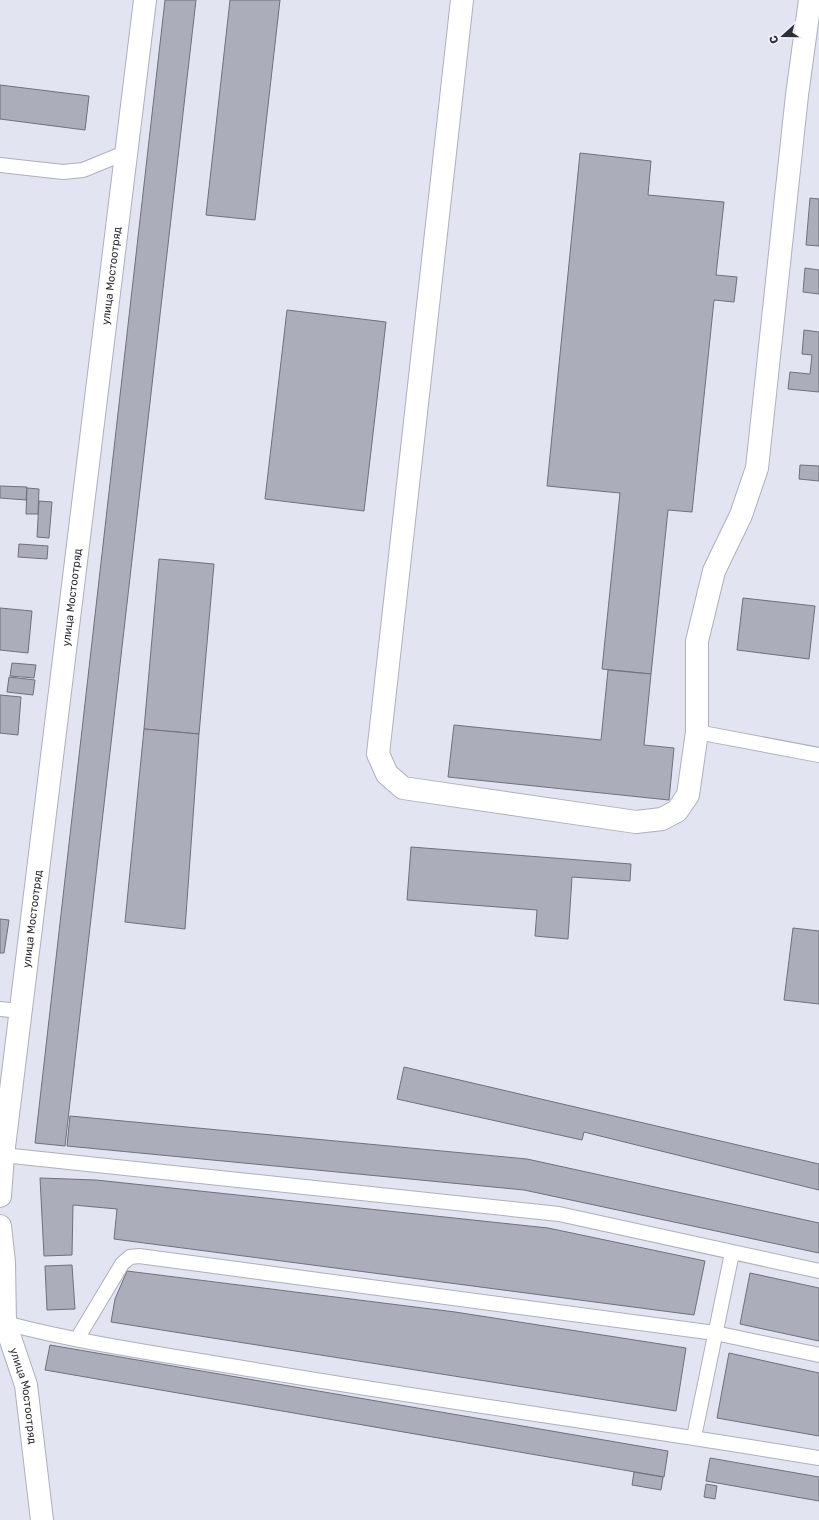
<svg xmlns="http://www.w3.org/2000/svg" width="819" height="1520" font-family="Rubik,sans-serif">
  <rect width="100%" height="100%" fill="#e2e4f2"/>
  <g fill="#acadba" stroke="#6f707c">
    <polygon points="165,0 196,0 65,1146 35,1143"/>
    <polygon points="230,0 280,0 255,220 206,215"/>
    <polygon points="0,85 89,96 85,130 0,119"/>
    <polygon points="580,153 651,161 648,195 724,202 716,275 737,277 734,302 714,300 692,512 668,510 651,674 602,669 620,493 547,486"/>
    <polygon points="810,198 819,199 819,246 806,245"/>
    <polygon points="805,268 819,270 819,294 803,292"/>
    <polygon points="287,310 386,322 364,511 265,499"/>
    <polygon points="804,330 819,332 819,392 788,389 790,372 810,374 812,355 802,354"/>
    <polygon points="800,465 819,466 819,481 799,479"/>
    <polygon points="0,486 27,487 26,500 0,498"/>
    <polygon points="27,488 39,489 38,514 26,514"/>
    <polygon points="39,501 52,502 49,538 37,537"/>
    <polygon points="19,544 48,546 47,559 18,557"/>
    <polygon points="159,559 214,564 199,734 144,729"/>
    <polygon points="743,598 815,606 809,659 737,650"/>
    <polygon points="0,608 32,611 28,653 0,650"/>
    <polygon points="12,663 36,665 34,678 10,676"/>
    <polygon points="608,670 651,674 644,745 674,748 669,800 448,777 454,725 601,740"/>
    <polygon points="9,677 35,680 33,695 7,692"/>
    <polygon points="0,695 21,697 18,735 0,733"/>
    <polygon points="144,729 199,734 185,929 125,922"/>
    <polygon points="411,847 631,864 630,881 572,877 568,939 535,936 537,910 407,900"/>
    <polygon points="0,919 9,920 4,953 0,953"/>
    <polygon points="793,928 819,931 819,1004 784,1000"/>
    <polygon points="404,1067 819,1164 819,1190 584,1132 582,1140 397,1099"/>
    <polygon points="70,1116 527,1159 819,1223 819,1253 524,1190 67,1146"/>
    <polygon points="40,1178 96,1180 548,1228 705,1261 694,1315 114,1239 117,1209 73,1205 72,1255 44,1256"/>
    <polygon points="72,1265 75,1309 47,1310 45,1266"/>
    <polygon points="127,1271 455,1312 686,1348 676,1411 111,1322 115,1299"/>
    <polygon points="750,1273 819,1288 819,1341 740,1324"/>
    <polygon points="50,1345 668,1451 664,1477 45,1370"/>
    <polygon points="729,1353 819,1373 819,1436 717,1418"/>
    <polygon points="710,1458 819,1477 819,1501 706,1481"/>
    <polygon points="634,1472 663,1477 661,1490 632,1485"/>
    <polygon points="706,1484 717,1486 715,1499 704,1497"/>
  </g>
  <g fill="none" stroke-linecap="round" stroke-linejoin="round">
    <g stroke="#aeafbc" stroke-width="16">
      <g id="service">
        <polyline points="0,165 63,172 83,170 127,152"/>
        <polyline points="697,732 819,755"/>
        <polyline points="0,1009 21,1011"/>
        <polyline points="3,1155 559,1214 819,1271"/>
        <path d="M5 1323C81 1343 159 1354 237 1367 430 1400 625 1426 819 1458"/>
        <polyline points="77,1339 122,1264 130,1257 139,1256 715,1333 819,1355"/>
        <polyline points="694,1437 732,1253"/>
      </g>
    </g>
    <g stroke="#aeafbc" stroke-width="24">
      <g id="minor">
        <polyline points="462,0 378,754 387,774 403,788 636,822 662,819 677,811 688,795 697,732 697,641 714,571 741,515 757,468 797,95 810,0"/>
        <path id="s1" d="M0 1196 3 1155 145 0"/>
        <path id="s2" d="M0 1226 4 1262 5 1323 26 1385 42 1520"/>
      </g>
    </g>
    <use href="#service" stroke="#fff" stroke-width="14"/>
    <use href="#minor" stroke="#fff" stroke-width="22"/>
  </g>
  <g text-anchor="middle" stroke-width="3" stroke-linejoin="round" paint-order="stroke">
    <g font-size="11" fill="#2e2f34" stroke="#f0f1ff">
      <text dy="4" stroke="none"><textPath href="#s1" startOffset="927">улица Мостоотряд</textPath></text>
      <text dy="4" stroke="none"><textPath href="#s1" startOffset="603">улица Мостоотряд</textPath></text>
      <text dy="4" stroke="none"><textPath href="#s1" startOffset="279">улица Мостоотряд</textPath></text>
      <text dy="4" stroke="none"><textPath href="#s2" startOffset="173">улица Мостоотряд</textPath></text>
    </g>
  </g>
  <g transform="translate(783 36) rotate(249)" stroke="#f0f1ff" stroke-width="3" paint-order="stroke">
  <path d="M0-3L7 15L0 10L-7 15Z" fill="#2e2f34"/>
  <text y="-6" font-size="11" font-weight="bold" text-anchor="middle" fill="#2e2f34">С</text>
  </g>
</svg>
